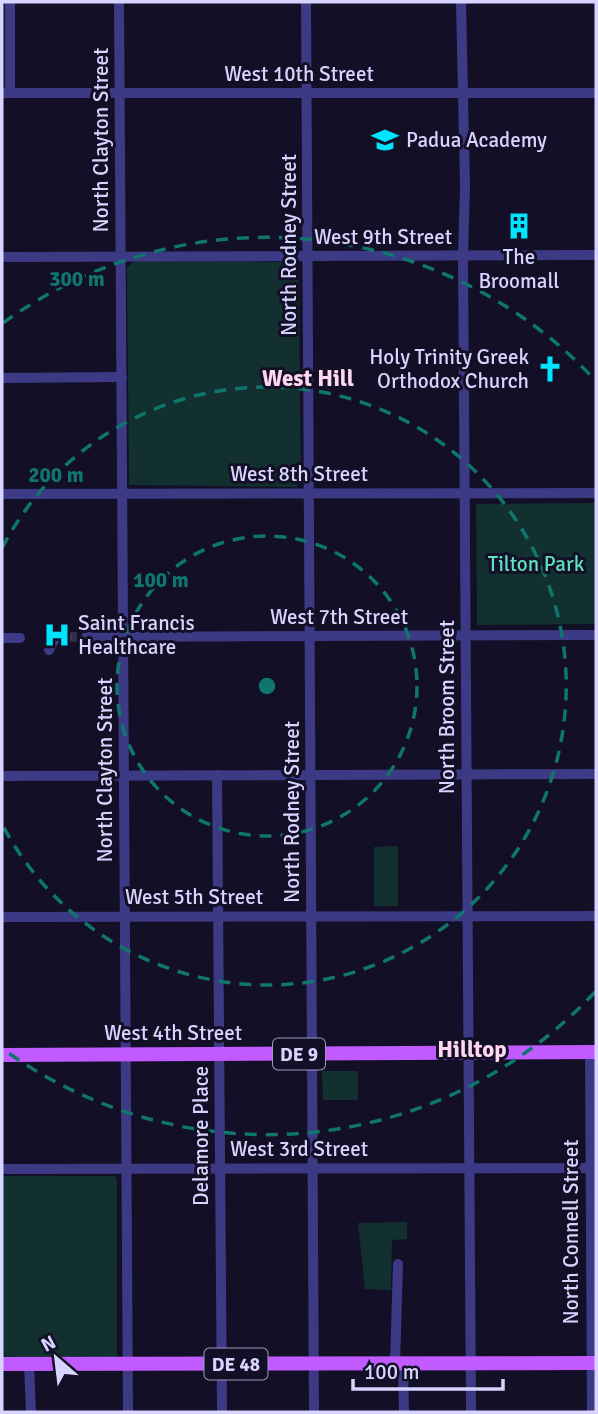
<svg xmlns="http://www.w3.org/2000/svg" width="598" height="1414" font-family="Signika,sans-serif">
  <rect width="100%" height="100%" fill="#130f26"/>
  <g fill="#12302f">
    <polygon points="141,261 287,262 297,265 299,277 301,475 297,487 129,485 127,267 134,262"/>
    <polygon points="596,503 596,624 477,625 476,504"/>
    <polygon points="398,846 398,906 374,906 374,847"/>
    <polygon points="322,1071 358,1071 358,1100 323,1100"/>
    <polygon points="2,1176 115,1176 117,1179 117,1358 2,1358"/>
    <polygon points="407,1222 407,1239 392,1240 391,1290 365,1289 358,1223"/>
  </g>
  <g fill="none" stroke-linecap="round" stroke-linejoin="round">
    <polyline stroke="#312d47" stroke-width="10" stroke-dasharray="10 5" stroke-linecap="butt" points="67,637 86,637"/>
    <g stroke="#3d3a85" stroke-width="10">
      <polyline points="119,2 128,1412"/>
      <polyline points="306,2 314,1412"/>
      <polyline points="461,2 465,186 463,256 471,1412"/>
      <polyline points="2,93 596,93"/>
      <polyline points="10,93 10,2"/>
      <polyline points="2,257 596,255"/>
      <polyline points="2,378 122,377"/>
      <polyline points="2,494 596,493"/>
      <polyline points="86,637 596,635"/>
      <polyline points="2,638 20,638"/>
      <polyline points="49,650 54,640 67,637"/>
      <polyline points="217,775 222,1412"/>
      <polyline points="2,776 596,774"/>
      <polyline points="2,917 596,916"/>
      <polyline points="590,1052 592,1412"/>
      <polyline points="2,1169 596,1168"/>
      <polyline points="29,1364 31,1412"/>
      <polyline points="395,1364 398,1264"/>
      <polyline points="403,1364 404,1412"/>
    </g>
    <g stroke="#c25bff" stroke-width="14">
      <polyline points="2,1055 596,1052"/>
      <polyline points="2,1364 596,1363"/>
    </g>
  </g>
  <g fill="none" stroke="#0f766e" stroke-width="3.5" stroke-dasharray="12 9">
    <circle cx="267" cy="686" r="150"/>
    <path d="M2 548A299 299 0 1 1 2 824"/>
    <path d="M595 992A449 449 0 0 1 3 1049M3 323A449 449 0 0 1 595 380"/>
  </g>
  <defs>
    <g id="school-bare" transform="scale(2.1)"><path d="M0-5L7-2L0 1L-7-2ZM-4 1L0 2.5L4 1V4Q0 6-4 4Z" fill="#00e5ff" stroke="#130f26" stroke-width="2.5" paint-order="stroke"/></g>
    <g id="building-bare" transform="scale(2.1)"><path d="M-4-6H4V6H1V3H-1V6H-4ZM-2.5-4.3h1.7v1.8h-1.7ZM.8-4.3h1.7v1.8H.8ZM-2.5-1h1.7V.8h-1.7ZM.8-1h1.7V.8H.8Z" fill="#00e5ff" stroke="#130f26" stroke-width="2.5" paint-order="stroke"/></g>
    <g id="church-bare" transform="scale(2.1)"><path d="M-1.2-6h2.4v3.5h3.3v2.4h-3.3V6h-2.4V-.1h-3.3v-2.4h3.3Z" fill="#00e5ff" stroke="#130f26" stroke-width="2.5" paint-order="stroke"/></g>
    <g id="hospital-bare" transform="scale(2.1)"><path d="M-5-5h3v3.5h4V-5h3V5h-3V1.5h-4V5h-3Z" fill="#00e5ff" stroke="#130f26" stroke-width="2.5" paint-order="stroke"/></g>
  </defs>
  <g fill-rule="evenodd">
    <use href="#school-bare" x="385" y="140"/>
    <use href="#building-bare" x="519" y="226"/>
    <use href="#church-bare" x="550" y="369"/>
    <use href="#hospital-bare" x="57" y="635"/>
  </g>
  <g text-anchor="middle" stroke-width="6" stroke-linejoin="round" paint-order="stroke">
    <g fill="#130f26" stroke="#9e99be" stroke-width="2">
      <rect x="273" y="1038.5" width="52" height="31" rx="5"/>
      <rect x="204.5" y="1348.5" width="63" height="31" rx="5"/>
    </g>
    <g font-size="19" font-weight="bold" fill="#d9d4ff">
      <text x="299" y="1061">DE 9</text>
      <text x="236" y="1371">DE 48</text>
    </g>
    <g font-size="21" fill="#d9d4ff" stroke="#130f26">
      <text x="299" y="81">West 10th Street</text>
      <text transform="translate(101 140) rotate(-90)" y="7">North Clayton Street</text>
      <text x="383" y="244">West 9th Street</text>
      <text transform="translate(289 245) rotate(-90)" y="7">North Rodney Street</text>
      <text x="299" y="481">West 8th Street</text>
      <text x="339" y="624">West 7th Street</text>
      <text transform="translate(447 707) rotate(-90)" y="7">North Broom Street</text>
      <text transform="translate(105 770) rotate(-90)" y="7">North Clayton Street</text>
      <text transform="translate(292 812) rotate(-90)" y="7">North Rodney Street</text>
      <text x="194" y="904">West 5th Street</text>
      <text x="173" y="1040">West 4th Street</text>
      <text transform="translate(201 1136) rotate(-90)" y="7">Delamore Place</text>
      <text x="299" y="1156">West 3rd Street</text>
      <text transform="translate(571 1232) rotate(-90)" y="7">North Connell Street</text>
    </g>
    <g font-size="21" fill="#d9d4ff" stroke="#130f26" text-anchor="start">
      <text x="406" y="147">Padua Academy</text>
      <text x="519" y="264" text-anchor="middle">The<tspan x="519" dy="24">Broomall</tspan></text>
      <text x="529" y="364" text-anchor="end">Holy Trinity Greek<tspan x="529" dy="24">Orthodox Church</tspan></text>
      <text x="78" y="630">Saint Francis<tspan x="78" dy="24">Healthcare</tspan></text>
    </g>
    <g font-size="21" fill="#5fe0c0" stroke="#130f26">
      <text x="536" y="571">Tilton Park</text>
    </g>
    <g font-size="23" font-weight="bold" fill="#ffd6f0" stroke="#130f26">
      <text x="308" y="386">West Hill</text>
      <text x="472" y="1057">Hilltop</text>
    </g>
  </g>
  <circle cx="267" cy="686" r="10" fill="#0f766e" stroke="#130f26" stroke-width="3.5"/>
  <g font-size="21" text-anchor="middle" font-weight="bold" fill="#0f766e" stroke="#130f26" stroke-width="6" stroke-linejoin="round" paint-order="stroke">
    <text x="77" y="286">300 m</text>
    <text x="56" y="482">200 m</text>
    <text x="161" y="587">100 m</text>
  </g>
  <rect width="598" height="1414" fill="none" stroke="#d9d4ff" stroke-width="7"/>
  <g transform="translate(56 1358) rotate(332)" stroke="#130f26" stroke-width="5" paint-order="stroke">
  <path d="M0-5L12 26L0 18L-12 26Z" fill="#d9d4ff"/>
  <text y="-10" font-size="19" font-weight="bold" text-anchor="middle" fill="#d9d4ff">N</text>
  </g>
  <path d="M353 1379v10h150v-10" fill="none" stroke="#d9d4ff" stroke-width="3.5"/>
  <text x="364" y="1379" font-size="21" fill="#d9d4ff" stroke="#130f26" stroke-width="5" paint-order="stroke">100 m</text>
</svg>
